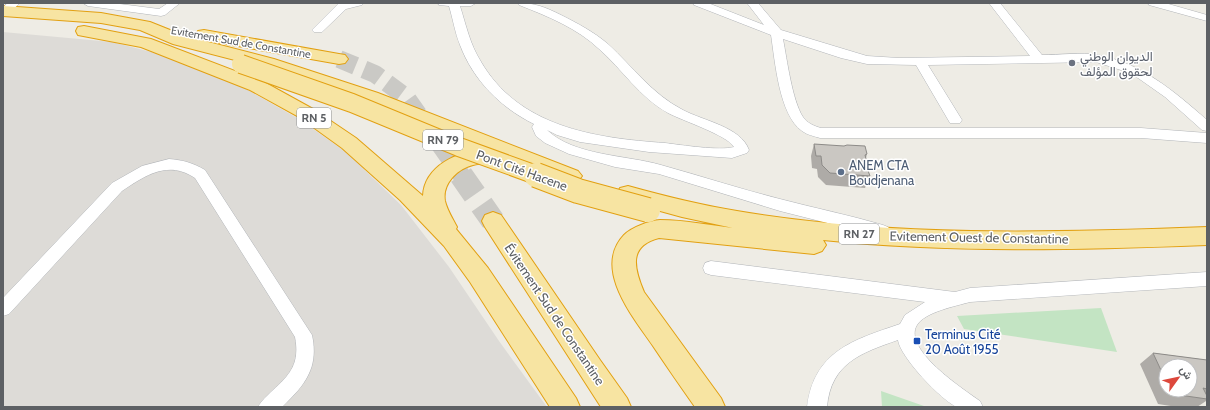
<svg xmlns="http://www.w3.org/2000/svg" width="1210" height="410" font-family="Cabin,Vazirmatn,sans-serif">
  <rect width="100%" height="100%" fill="#eeece5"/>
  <polygon fill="#dddbd7" points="3,32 112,42 171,57 246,89 299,119 346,152 401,205 449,267 499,341 547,407 3,407"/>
  <g fill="#c3e4c3">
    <polygon points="1101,308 1117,352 964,329 957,316"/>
    <polygon points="881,391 924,406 925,407 882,407"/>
  </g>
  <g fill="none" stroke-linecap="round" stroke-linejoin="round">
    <polyline stroke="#cac9c5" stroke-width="18" stroke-dasharray="18 9" stroke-linecap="butt" points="339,59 375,74 406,97 462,176"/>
    <polyline stroke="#cac9c5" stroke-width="24" stroke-dasharray="24 12" stroke-linecap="butt" points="461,175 493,221"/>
    <g stroke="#b2b5b9" stroke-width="1">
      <g id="minor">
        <polygon points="8,3 20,3 9,13 3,14 3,7"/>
        <polygon points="83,3 112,3 159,9 168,3 180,3 165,15 161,16 88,6"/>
        <polygon points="363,3 362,5 346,9 322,32 314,32 312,30 338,4"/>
        <path d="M438 3H476L471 6H460C466 25 470 44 480 60 518 127 594 138 665 143 681 145 720 151 734 147 727 135 683 121 668 113 639 97 623 70 599 49 577 28 547 16 519 5L518 3C535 3 545 7 561 15 577 23 594 32 608 44 633 67 652 94 683 110 704 121 741 127 749 150L747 153 732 158 649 152 580 142 557 135 547 130C574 156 627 155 661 165 701 176 740 189 780 199 814 208 849 215 883 225L888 227 891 231 888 235 883 237 780 211 659 174 615 167 569 154 545 143 536 136 532 127 534 124C501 108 473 80 460 45 455 33 453 19 449 6L439 5Z"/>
        <path d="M693 3H708L764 25 747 3H758L781 30 867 56 899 58 1030 56 989 3H1000L1042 55C1060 55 1080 52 1098 55 1141 63 1174 91 1207 120V131L1202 130 1165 97 1138 78 1124 71 1096 62 928 65 962 120 960 123H950L916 65 867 64 841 58 783 39C787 59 792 100 803 117 807 123 814 126 821 128H1141L1207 133V143L1141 138H820C814 136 807 135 802 131 779 115 775 61 771 35L694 5Z"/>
        <polygon points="1148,3 1165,3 1207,15 1207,21 1149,5"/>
        <path d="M169 159C183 160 193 163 205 170L312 335C319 368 305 385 282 407H258C262 400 267 396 272 391 291 374 300 363 295 337L195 178C168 160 146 175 122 191L9 314 3 316V298L112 183 142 166Z"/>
        <path d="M711 261 955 292 970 288 1207 272V286L970 302C956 306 925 312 917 325 902 349 963 389 980 401L983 407C975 407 964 409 957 407 942 401 900 357 898 340 861 353 831 363 827 407H807C814 351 853 340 900 324L905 315 925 302 711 275 705 273 703 268 705 263Z"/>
      </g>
    </g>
    <g stroke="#e2a011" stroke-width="2">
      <g id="trunk">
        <path d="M3 6 101 13 150 22 185 36 274 59 378 93 578 171 582 176 578 181 571 184 506 158 504 162C494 165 483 162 473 165 457 169 442 184 445 201 447 210 453 219 457 227L456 229 488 268 576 398 580 407H550L470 282 444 246 400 200 342 148 299 117 250 90 141 47 78 35 76 31 78 27 84 26 151 39 264 82 313 109 356 138 423 196C424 166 459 150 485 150L364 101 262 67 173 44 140 30 101 23 3 16Z"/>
        <polygon points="204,30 339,54 345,55 348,59 345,63 339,64 198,39 196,35 198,31"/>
        <path d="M628 186C664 196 700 205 737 211 891 237 1051 233 1207 227V245C1080 250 950 253 823 240L826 245 822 251 814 254 659 238C628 246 634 268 644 292L721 398 725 407H695C681 387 667 367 653 346 634 318 592 269 624 235 632 227 649 221 660 220 684 220 709 225 733 228L682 217 620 200 617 194 620 188Z"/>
        <polygon points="493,212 501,215 600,360 627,398 631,407 601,407 485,227 482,221 485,215"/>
      </g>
    </g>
    <use href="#minor" fill="#fff" fill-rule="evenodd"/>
    <use href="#trunk" fill="#f7e4a2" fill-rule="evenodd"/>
    <g stroke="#e2a011" stroke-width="20" stroke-linecap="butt">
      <polyline id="trunk-bridge-far1" points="241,64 352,103 459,147 539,176"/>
    </g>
    <g stroke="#e2a011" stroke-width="26" stroke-linecap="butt">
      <polyline id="trunk-bridge" points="536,175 578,191 648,210"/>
    </g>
    <use href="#trunk-bridge-far1" stroke="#f7e4a2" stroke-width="18"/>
    <use href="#trunk-bridge" stroke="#f7e4a2" stroke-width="24"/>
  </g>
  <g fill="#aeaba7" fill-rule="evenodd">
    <polygon points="814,144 867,154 865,162 870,176 865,188 826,185 818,177 817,169 812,168 811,156"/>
    <path d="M1153 353 1207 360V401H1206L1197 407H1177L1158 404 1140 364ZM1166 366 1190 390H1166Z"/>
  </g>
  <g fill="#cac7c2" stroke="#8d8b88">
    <polygon points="814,144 844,146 847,145 865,146 867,154 865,155 866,159 864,160 870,176 830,173 822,165 821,156 816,156"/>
    <polygon points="1153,353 1207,360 1207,389 1203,388 1207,396 1207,399 1172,394 1170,390 1190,390 1190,366 1166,366 1166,381"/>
  </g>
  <circle fill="#6b7280" stroke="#fff" stroke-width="1.5" cx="1072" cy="63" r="4"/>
  <circle fill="#5c6f8a" stroke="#fff" stroke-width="1.5" cx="841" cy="172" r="4"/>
  <rect fill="#1a4fb4" stroke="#fff" stroke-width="1.5" x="913" y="337" width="8" height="8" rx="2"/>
  <g text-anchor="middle" stroke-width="3" stroke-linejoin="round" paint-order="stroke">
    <g font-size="11" fill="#5d6064" stroke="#fff">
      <text transform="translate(241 42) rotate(10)" y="4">Evitement Sud de Constantine</text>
    </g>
    <g fill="#fff" stroke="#8e9092" stroke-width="1">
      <rect x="297" y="108" width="34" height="20" rx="3"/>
      <rect x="423" y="130" width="40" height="20" rx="3"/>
      <rect x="839" y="224" width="40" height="20" rx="3"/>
    </g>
    <g font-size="12" font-weight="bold" fill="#5d6064">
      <text x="314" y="122">RN 5</text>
      <text x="443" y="144">RN 79</text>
      <text x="859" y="238">RN 27</text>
    </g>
    <g font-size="13" fill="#5b616d" stroke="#fff" text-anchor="start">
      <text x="1080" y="61">الديوان الوطني<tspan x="1080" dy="15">لحقوق المؤلف</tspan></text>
    </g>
    <g font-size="13" fill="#4e5e75" stroke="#fff" text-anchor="start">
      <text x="849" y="170">ANEM CTA<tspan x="849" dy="15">Boudjenana</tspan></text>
    </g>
    <g font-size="13" fill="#5d6064" stroke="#fff">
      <text transform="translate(522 170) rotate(20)" y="5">Pont Cité Hacene</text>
      <text transform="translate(979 237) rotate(1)" y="5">Evitement Ouest de Constantine</text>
      <text transform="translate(555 314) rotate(56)" y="5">Évitement Sud de Constantine</text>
    </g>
    <g font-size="13" fill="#164399" stroke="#fff" text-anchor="start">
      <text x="925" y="339">Terminus Cité<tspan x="925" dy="15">20 Août 1955</tspan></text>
    </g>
  </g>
  <rect width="1210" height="410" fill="none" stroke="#5d6064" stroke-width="8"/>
  <g transform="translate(1178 378) rotate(57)"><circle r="19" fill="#ffffff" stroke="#bebfc1"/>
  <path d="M0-3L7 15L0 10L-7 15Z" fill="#dd483c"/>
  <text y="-6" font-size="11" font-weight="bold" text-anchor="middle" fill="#5d6064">ش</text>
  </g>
</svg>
